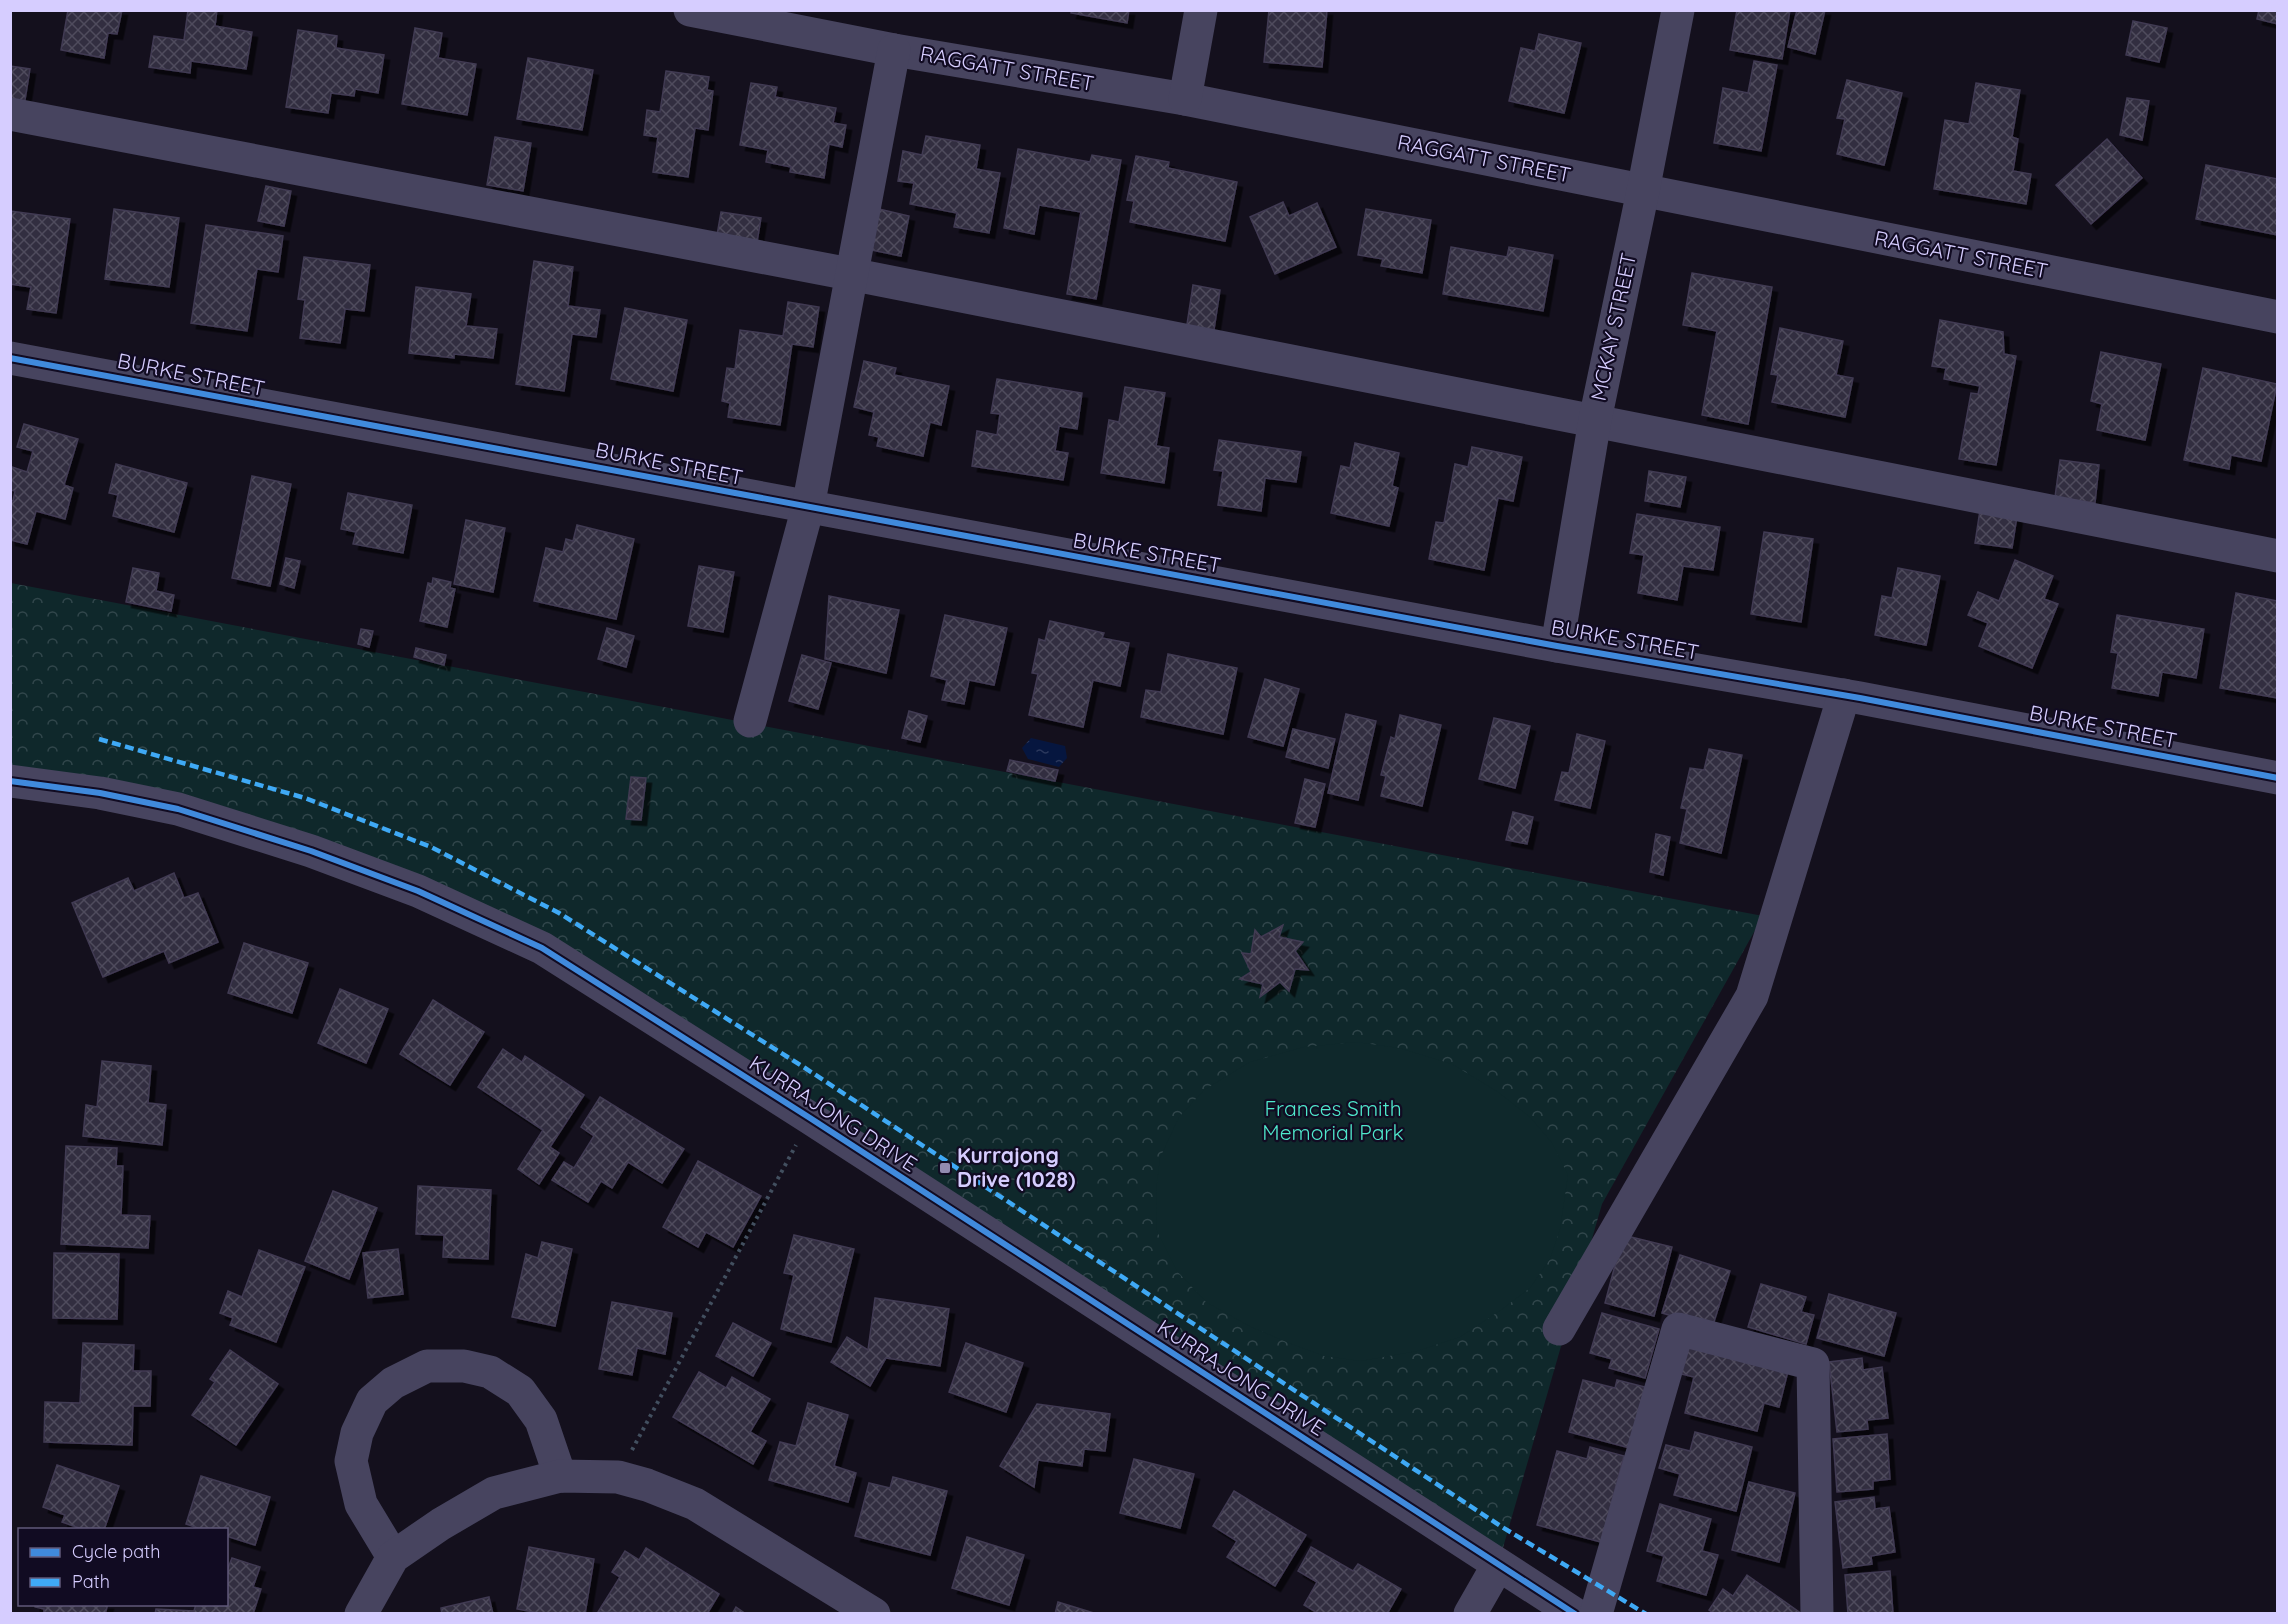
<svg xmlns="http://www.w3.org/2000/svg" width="2288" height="1624" font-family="Quicksand,sans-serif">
  <defs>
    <pattern id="park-crowns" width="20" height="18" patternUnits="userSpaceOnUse" patternTransform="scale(1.5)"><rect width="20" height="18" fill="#0f282b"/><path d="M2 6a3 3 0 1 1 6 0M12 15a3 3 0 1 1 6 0" fill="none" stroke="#31464b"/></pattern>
    <pattern id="water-ripples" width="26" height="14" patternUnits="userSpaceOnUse" patternTransform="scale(1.5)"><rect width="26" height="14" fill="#06163f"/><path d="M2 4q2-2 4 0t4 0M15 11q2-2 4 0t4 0" fill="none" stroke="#2a375c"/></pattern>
    <pattern id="building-cross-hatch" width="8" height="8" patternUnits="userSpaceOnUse" patternTransform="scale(1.5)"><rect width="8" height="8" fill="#322e40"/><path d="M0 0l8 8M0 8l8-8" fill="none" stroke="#4f4b5d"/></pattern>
    <filter id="shadow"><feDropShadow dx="5.5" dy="5.5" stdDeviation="0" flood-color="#0009"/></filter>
  </defs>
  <rect width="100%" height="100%" fill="#14101d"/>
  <polygon fill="url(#park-crowns)" points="11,583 1763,916 1602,1204 1498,1565 542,948 311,851 11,781"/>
  <polygon fill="#0f282b" points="1356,1042 1399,1048 1452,1064 1498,1092 1531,1118 1552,1143 1568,1175 1560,1229 1550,1259 1530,1288 1501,1310 1460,1337 1417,1351 1361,1361 1324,1356 1289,1343 1251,1327 1206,1302 1177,1271 1157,1231 1156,1191 1160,1158 1179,1117 1204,1090 1250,1062 1304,1047"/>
  <polygon fill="url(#water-ripples)" points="1031,738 1065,746 1067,758 1059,767 1028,759 1022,748"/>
  <g fill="url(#building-cross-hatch)" stroke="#413a52" stroke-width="1.5" filter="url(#shadow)">
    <polygon points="68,10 122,10 117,34 108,33 104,58 61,50"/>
    <polygon points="188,10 217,10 215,26 252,32 246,69 191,61 190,73 149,67 154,36 184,40"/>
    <polygon points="1072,10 1129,10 1127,23 1071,13"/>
    <polygon points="1269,10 1327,10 1322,67 1264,62"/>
    <polygon points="1737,10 1790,10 1782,59 1730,50"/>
    <polygon points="1797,10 1825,10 1815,54 1788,47"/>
    <polygon points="2259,10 2278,10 2278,24 2257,19"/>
    <polygon points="2133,21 2167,28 2159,62 2126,55"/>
    <polygon points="415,28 442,33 438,58 476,64 467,115 402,104"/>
    <polygon points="298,30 337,36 336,48 384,55 378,93 355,89 354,96 331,93 328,113 286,107"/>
    <polygon points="1539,34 1581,43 1564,113 1509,101 1521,48 1535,51"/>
    <polygon points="528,58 593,70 582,130 517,119"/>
    <polygon points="1754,61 1777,65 1761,151 1714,143 1723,88 1748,93"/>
    <polygon points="10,66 30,69 24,106 10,104"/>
    <polygon points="666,71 709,77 707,90 713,91 708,130 695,128 688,177 653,172 658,137 644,135 647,110 660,112"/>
    <polygon points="1847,80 1902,93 1884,165 1837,154 1845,119 1837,118"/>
    <polygon points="751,83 777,87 775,97 836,108 833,123 846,125 842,147 829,144 824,178 790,172 791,167 766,162 768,150 740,145"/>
    <polygon points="1976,83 2020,90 2012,137 2018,139 2013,171 2031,174 2026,204 1934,189 1945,120 1969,124"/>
    <polygon points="2127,98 2149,101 2142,140 2120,135"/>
    <polygon points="926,136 980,145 976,169 1000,173 989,233 954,227 957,213 910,204 914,183 898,181 903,151 922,155"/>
    <polygon points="495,137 531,143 523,191 487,185"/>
    <polygon points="2107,139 2142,178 2091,224 2056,185"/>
    <polygon points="1018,149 1090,162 1092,155 1121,160 1096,299 1067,294 1081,212 1039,205 1034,234 1004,228"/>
    <polygon points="1136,156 1169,162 1168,168 1237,182 1225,241 1130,222 1134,201 1127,200"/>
    <polygon points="2206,165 2278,179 2278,235 2196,219"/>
    <polygon points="266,186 291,191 284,226 258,221"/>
    <polygon points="1283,202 1289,216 1317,203 1336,247 1275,274 1250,217"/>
    <polygon points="114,209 179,218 169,287 105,279"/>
    <polygon points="879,209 909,216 901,256 871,250"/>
    <polygon points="1366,209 1431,220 1422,273 1381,266 1383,259 1358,255"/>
    <polygon points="10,211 70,219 56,313 27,309 31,287 10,284"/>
    <polygon points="721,212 761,218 756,248 716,241"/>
    <polygon points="206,225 283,236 278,272 257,269 247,331 191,323"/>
    <polygon points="1451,247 1507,257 1509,247 1553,255 1543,311 1443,294"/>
    <polygon points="304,257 370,265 364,311 345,309 340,343 300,338 305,300 298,299"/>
    <polygon points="534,261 573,267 568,306 600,310 596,337 572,334 564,391 516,384"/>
    <polygon points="1692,273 1772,287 1748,424 1702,415 1717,331 1683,325"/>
    <polygon points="1193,285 1220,290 1213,336 1186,331"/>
    <polygon points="416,287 471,294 466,326 497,329 493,358 454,354 454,358 409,353"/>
    <polygon points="788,302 819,307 813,347 792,344 780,425 728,417 730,403 722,401 727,368 735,369 740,330 783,336"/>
    <polygon points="625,308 687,320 673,391 611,379"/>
    <polygon points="1940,320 2003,332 2004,354 2016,356 1996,465 1959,459 1971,393 1978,394 1980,386 1944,379 1946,368 1932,366"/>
    <polygon points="1780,328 1843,341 1836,375 1853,378 1845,417 1772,402 1778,375 1771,374"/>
    <polygon points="2101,352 2161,364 2145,440 2097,430 2102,404 2091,401"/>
    <polygon points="864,361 896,368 894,375 949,386 941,425 930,422 923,456 877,446 879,437 869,435 874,412 854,407"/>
    <polygon points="2203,368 2277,384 2261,461 2231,455 2229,469 2184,460"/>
    <polygon points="997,379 1082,393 1077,429 1059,426 1055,451 1068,453 1063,480 972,466 977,431 997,435 1000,414 991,413"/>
    <polygon points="1125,387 1165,393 1156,446 1169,448 1164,483 1101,473 1109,420 1119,422"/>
    <polygon points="24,424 78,439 64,485 73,488 65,519 36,511 27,544 10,540 10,500 13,501 15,491 10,490 10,473 12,467 27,472 33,451 17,447"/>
    <polygon points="1219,440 1301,452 1296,482 1265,478 1261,511 1218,505 1223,471 1214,470"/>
    <polygon points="1355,443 1399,453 1392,486 1398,488 1389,526 1331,513 1341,466 1350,468"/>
    <polygon points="1472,447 1522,457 1513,501 1498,498 1484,570 1429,559 1436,522 1444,523 1455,464 1468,467"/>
    <polygon points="2060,460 2099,465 2095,503 2055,497"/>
    <polygon points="116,464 187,483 174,532 113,516 118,495 109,493"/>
    <polygon points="1649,471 1686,477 1680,507 1645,501"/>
    <polygon points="252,476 291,484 270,586 232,578"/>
    <polygon points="348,493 412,505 403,553 353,544 356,532 341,529"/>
    <polygon points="1980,510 2017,516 2012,548 1975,543"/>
    <polygon points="1637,514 1720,527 1713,570 1683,566 1677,600 1638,593 1644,555 1630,553"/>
    <polygon points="466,520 505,528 493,592 454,584"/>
    <polygon points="577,525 634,539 616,619 534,601 546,548 563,552 566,539 573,541"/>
    <polygon points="1764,532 1813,539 1801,622 1751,614"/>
    <polygon points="286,558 300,561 294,588 280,584"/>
    <polygon points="2015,560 2053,576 2044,599 2058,604 2032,668 1979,646 1988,623 1968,615 1978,592 1999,601"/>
    <polygon points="699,566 734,572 723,632 688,626"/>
    <polygon points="133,568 159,573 156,591 174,595 171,611 126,602"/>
    <polygon points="1898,568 1940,576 1926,645 1875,635 1882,596 1892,598"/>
    <polygon points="433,578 451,582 450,588 455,589 447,627 420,621 428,583 432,584"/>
    <polygon points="2236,593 2278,601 2276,649 2278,649 2278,698 2220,688"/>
    <polygon points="829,596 899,610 886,673 825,659"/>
    <polygon points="945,615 1007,628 994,685 969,680 964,704 942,700 947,680 931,676"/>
    <polygon points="2117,615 2204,629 2196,678 2162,672 2158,696 2112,688 2118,653 2111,652"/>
    <polygon points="1050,621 1104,633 1102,638 1129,643 1120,686 1093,680 1083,727 1029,715 1038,674 1032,673 1039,639 1045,641"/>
    <polygon points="607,628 634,636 626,667 598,659"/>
    <polygon points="361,629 373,631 369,647 358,644"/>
    <polygon points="416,648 446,655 444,665 414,657"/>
    <polygon points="1168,654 1237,668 1223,734 1141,717 1146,690 1161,692"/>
    <polygon points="802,655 831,663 818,709 789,701"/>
    <polygon points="1265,679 1299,689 1283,746 1248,737"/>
    <polygon points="909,711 927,716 920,742 902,738"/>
    <polygon points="1346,714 1376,721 1358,800 1328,793"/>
    <polygon points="1400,715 1441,725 1422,806 1381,796 1386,776 1381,775 1391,737 1395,739"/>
    <polygon points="1494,718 1530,726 1515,788 1479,779"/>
    <polygon points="1293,729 1335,739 1328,768 1286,757"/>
    <polygon points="1577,734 1605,741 1590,808 1555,800 1562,772 1569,773"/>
    <polygon points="1709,749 1742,755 1721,853 1680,843 1687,809 1681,808 1690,768 1704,770"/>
    <polygon points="1010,760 1058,770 1055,781 1007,771"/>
    <polygon points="631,777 646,778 641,820 626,819"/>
    <polygon points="1305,779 1325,784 1315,827 1295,823"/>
    <polygon points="1513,812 1533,817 1527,844 1506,840"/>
    <polygon points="1656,834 1670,837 1663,875 1650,872"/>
    <polygon points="174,873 184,898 198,893 218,942 169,963 164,951 103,977 72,903 128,878 134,891"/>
    <polygon points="1283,925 1279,937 1303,942 1295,951 1308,970 1295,969 1289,991 1280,982 1260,997 1263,984 1240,979 1251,972 1242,953 1251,954 1255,930 1261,937"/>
    <polygon points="244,943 308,963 292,1013 228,993"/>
    <polygon points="340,989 388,1009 366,1063 318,1043"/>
    <polygon points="433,1000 484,1032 450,1085 400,1054"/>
    <polygon points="503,1049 522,1062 525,1056 584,1095 550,1147 559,1153 539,1184 518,1169 543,1130 478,1087"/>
    <polygon points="102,1061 151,1066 148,1103 166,1105 162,1145 83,1136 86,1105 97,1107"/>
    <polygon points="600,1097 684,1149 662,1183 628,1162 612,1188 601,1181 588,1202 552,1180 564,1162 574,1168 594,1136 581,1127"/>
    <polygon points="66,1146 117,1148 116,1166 123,1166 121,1215 150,1216 148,1248 61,1244"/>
    <polygon points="698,1161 761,1196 733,1247 706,1232 698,1247 663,1227"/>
    <polygon points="418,1186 491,1190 488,1259 443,1257 444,1235 416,1234"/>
    <polygon points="333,1191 377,1208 349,1279 305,1261"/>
    <polygon points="794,1235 854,1249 831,1342 781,1329 794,1275 784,1273"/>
    <polygon points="1623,1235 1672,1247 1654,1316 1605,1303"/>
    <polygon points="542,1242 572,1249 555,1326 512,1317 526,1254 538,1258"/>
    <polygon points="398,1249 403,1294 368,1298 363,1253"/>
    <polygon points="259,1250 305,1267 276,1342 230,1325 233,1318 220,1313 228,1291 242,1297"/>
    <polygon points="54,1253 119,1254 117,1319 53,1318"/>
    <polygon points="1680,1255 1730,1271 1712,1328 1662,1313"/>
    <polygon points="1761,1284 1806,1297 1801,1312 1814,1315 1806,1344 1748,1327"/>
    <polygon points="1829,1294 1896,1313 1884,1356 1817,1338"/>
    <polygon points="875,1298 949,1309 940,1366 886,1358 870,1386 831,1362 847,1337 868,1350"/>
    <polygon points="612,1302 672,1313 665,1354 637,1348 632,1375 599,1369"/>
    <polygon points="1602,1313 1659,1329 1645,1378 1609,1368 1612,1359 1590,1353"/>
    <polygon points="733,1323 771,1343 753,1376 716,1356"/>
    <polygon points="83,1343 134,1345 133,1371 151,1371 150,1406 133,1406 132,1445 44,1442 45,1402 80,1403"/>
    <polygon points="966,1343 1023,1363 1006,1412 949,1392"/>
    <polygon points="1688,1346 1788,1371 1779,1407 1764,1403 1757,1431 1685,1413 1694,1377 1681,1374"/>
    <polygon points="230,1350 278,1384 236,1445 192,1415 215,1382 210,1379"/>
    <polygon points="1862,1358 1863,1370 1882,1367 1888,1418 1867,1420 1868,1429 1837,1432 1829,1362"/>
    <polygon points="699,1372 726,1388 732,1377 770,1399 750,1432 766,1441 753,1464 673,1417"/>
    <polygon points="1583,1380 1615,1388 1617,1380 1645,1387 1630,1448 1569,1432"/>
    <polygon points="808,1403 848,1415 834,1466 856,1473 848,1502 769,1480 780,1442 796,1446"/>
    <polygon points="1037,1404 1110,1414 1105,1451 1084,1449 1082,1466 1038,1460 1034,1487 1000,1466"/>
    <polygon points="1695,1432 1752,1447 1736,1511 1674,1495 1680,1474 1659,1468 1666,1445 1690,1451"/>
    <polygon points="1887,1434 1890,1479 1873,1481 1873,1489 1837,1492 1833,1439"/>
    <polygon points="1590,1447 1624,1456 1601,1542 1537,1525 1557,1451 1587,1459"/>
    <polygon points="1134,1459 1194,1474 1180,1528 1120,1513"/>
    <polygon points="57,1465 119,1486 104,1530 85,1530 62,1522 65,1515 43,1507"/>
    <polygon points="201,1476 270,1497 255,1545 226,1536 226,1530 204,1530 186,1524"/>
    <polygon points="893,1477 947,1491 930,1555 855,1536 869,1483 890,1488"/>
    <polygon points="1749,1482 1795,1493 1779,1562 1732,1550"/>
    <polygon points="1234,1491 1306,1535 1275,1586 1227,1557 1237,1541 1213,1526"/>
    <polygon points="1874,1497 1875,1509 1889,1507 1895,1552 1871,1556 1872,1564 1843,1568 1835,1502"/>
    <polygon points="1660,1504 1711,1519 1702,1551 1718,1555 1706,1595 1657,1581 1664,1556 1647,1551"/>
    <polygon points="967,1537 1024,1555 1009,1605 952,1588"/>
    <polygon points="529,1547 594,1559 585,1614 544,1614 517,1609"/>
    <polygon points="1311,1547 1353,1571 1358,1564 1401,1589 1387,1614 1319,1614 1304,1605 1317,1582 1298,1571"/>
    <polygon points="646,1548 719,1594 707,1614 598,1612 620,1577 612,1572 625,1551 639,1560"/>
    <polygon points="232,1558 260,1567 253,1587 261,1589 253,1614 155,1614 156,1609 194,1611 196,1604 226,1604 226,1573"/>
    <polygon points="1890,1571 1893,1614 1848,1614 1845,1575"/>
    <polygon points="1747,1575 1802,1614 1715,1614 1709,1610 1723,1589 1733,1596"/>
    <polygon points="489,1597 493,1614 442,1614 441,1608"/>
    <polygon points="1058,1602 1097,1614 1055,1614"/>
    <polygon points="35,1604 108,1604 105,1614 44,1614 44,1609 35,1607"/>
    <polygon points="736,1607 746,1614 732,1614"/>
  </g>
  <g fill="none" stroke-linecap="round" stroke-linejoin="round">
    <polyline stroke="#424f5f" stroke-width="4" stroke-dasharray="3 4.5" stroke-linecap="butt" points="632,1450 796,1145"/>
    <g stroke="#47445f" stroke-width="33">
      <polyline points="690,10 894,50 1185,99 2278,317"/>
      <polyline points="1185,99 1201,10"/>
      <polyline points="10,114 850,274 2278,556"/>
      <polyline points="10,358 1557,646 1860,698 2278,778"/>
      <polyline points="1557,646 1595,420 1643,191 1678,10"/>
      <polyline points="750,721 808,507 894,50"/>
      <polyline points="10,781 100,793 178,809 311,851 418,891 542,948 810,1118 1575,1614"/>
      <polyline points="1559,1329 1752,996 1844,695"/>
      <polyline points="393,1557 361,1504 351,1461 357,1433 372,1401 393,1383 427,1366 464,1366 490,1372 520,1391 541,1420 560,1476"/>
      <polyline points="361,1614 393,1557 441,1524 494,1493 560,1476 618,1477 647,1485 695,1504 874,1614"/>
      <polyline points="1470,1614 1498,1565"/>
      <polyline points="1596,1614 1678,1329 1813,1364 1817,1614"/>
    </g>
    <polyline stroke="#3fa9f5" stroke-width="4.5" stroke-dasharray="9 4.5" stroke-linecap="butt" points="99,739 305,798 431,847 559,913 805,1068 1502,1527 1646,1614"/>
    <g stroke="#110b22" stroke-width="10">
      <g id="cycleway">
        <polyline points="10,358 1557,646 1860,698 2278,778"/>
        <polyline points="10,781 100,793 178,809 311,851 418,891 542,948 810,1118 1575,1614"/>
      </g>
    </g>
    <use href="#cycleway" stroke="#408adc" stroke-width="6"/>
  </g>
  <rect fill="#928bb0" stroke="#110b22" stroke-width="2" x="939" y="1162" width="12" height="12" rx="3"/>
  <g text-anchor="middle" stroke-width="4.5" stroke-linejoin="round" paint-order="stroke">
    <g font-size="21" fill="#d6cdff" stroke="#110b22">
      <text transform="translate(1007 69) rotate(10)" y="7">RAGGATT STREET</text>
      <text transform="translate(1484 159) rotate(11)" y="7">RAGGATT STREET</text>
      <text transform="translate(1961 255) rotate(11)" y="7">RAGGATT STREET</text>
      <text transform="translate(1614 327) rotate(-78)" y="7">MCKAY STREET</text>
      <text transform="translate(191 375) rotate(11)" y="7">BURKE STREET</text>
      <text transform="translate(669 464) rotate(11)" y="7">BURKE STREET</text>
      <text transform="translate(1147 553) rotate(10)" y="7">BURKE STREET</text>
      <text transform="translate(1625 640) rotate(10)" y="7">BURKE STREET</text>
      <text transform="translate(2103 727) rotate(11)" y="7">BURKE STREET</text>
      <text transform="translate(833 1114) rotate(33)" y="7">KURRAJONG DRIVE</text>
      <text transform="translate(1241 1378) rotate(33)" y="7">KURRAJONG DRIVE</text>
    </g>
    <g font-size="21" fill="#4fe9cc" stroke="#110b22">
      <text x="1333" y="1116">Frances Smith<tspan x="1333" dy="24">Memorial Park</tspan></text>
    </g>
    <g font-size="21" font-weight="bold" fill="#d6cdff" stroke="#110b22" text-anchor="start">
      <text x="957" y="1163">Kurrajong<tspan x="957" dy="24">Drive (1028)</tspan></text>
    </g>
  </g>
  <rect width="2288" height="1624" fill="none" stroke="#d6cdff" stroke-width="24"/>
  <rect x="18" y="1528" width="210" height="78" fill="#110b22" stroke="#60597a" stroke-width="1.5"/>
  <rect x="30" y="1548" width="30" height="9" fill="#408adc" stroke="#60597a" stroke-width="1.5"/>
  <text x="72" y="1558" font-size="18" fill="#d6cdff">Cycle path</text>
  <rect x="30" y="1578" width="30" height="9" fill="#3fa9f5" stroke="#60597a" stroke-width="1.5"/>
  <text x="72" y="1588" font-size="18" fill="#d6cdff">Path</text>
</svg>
